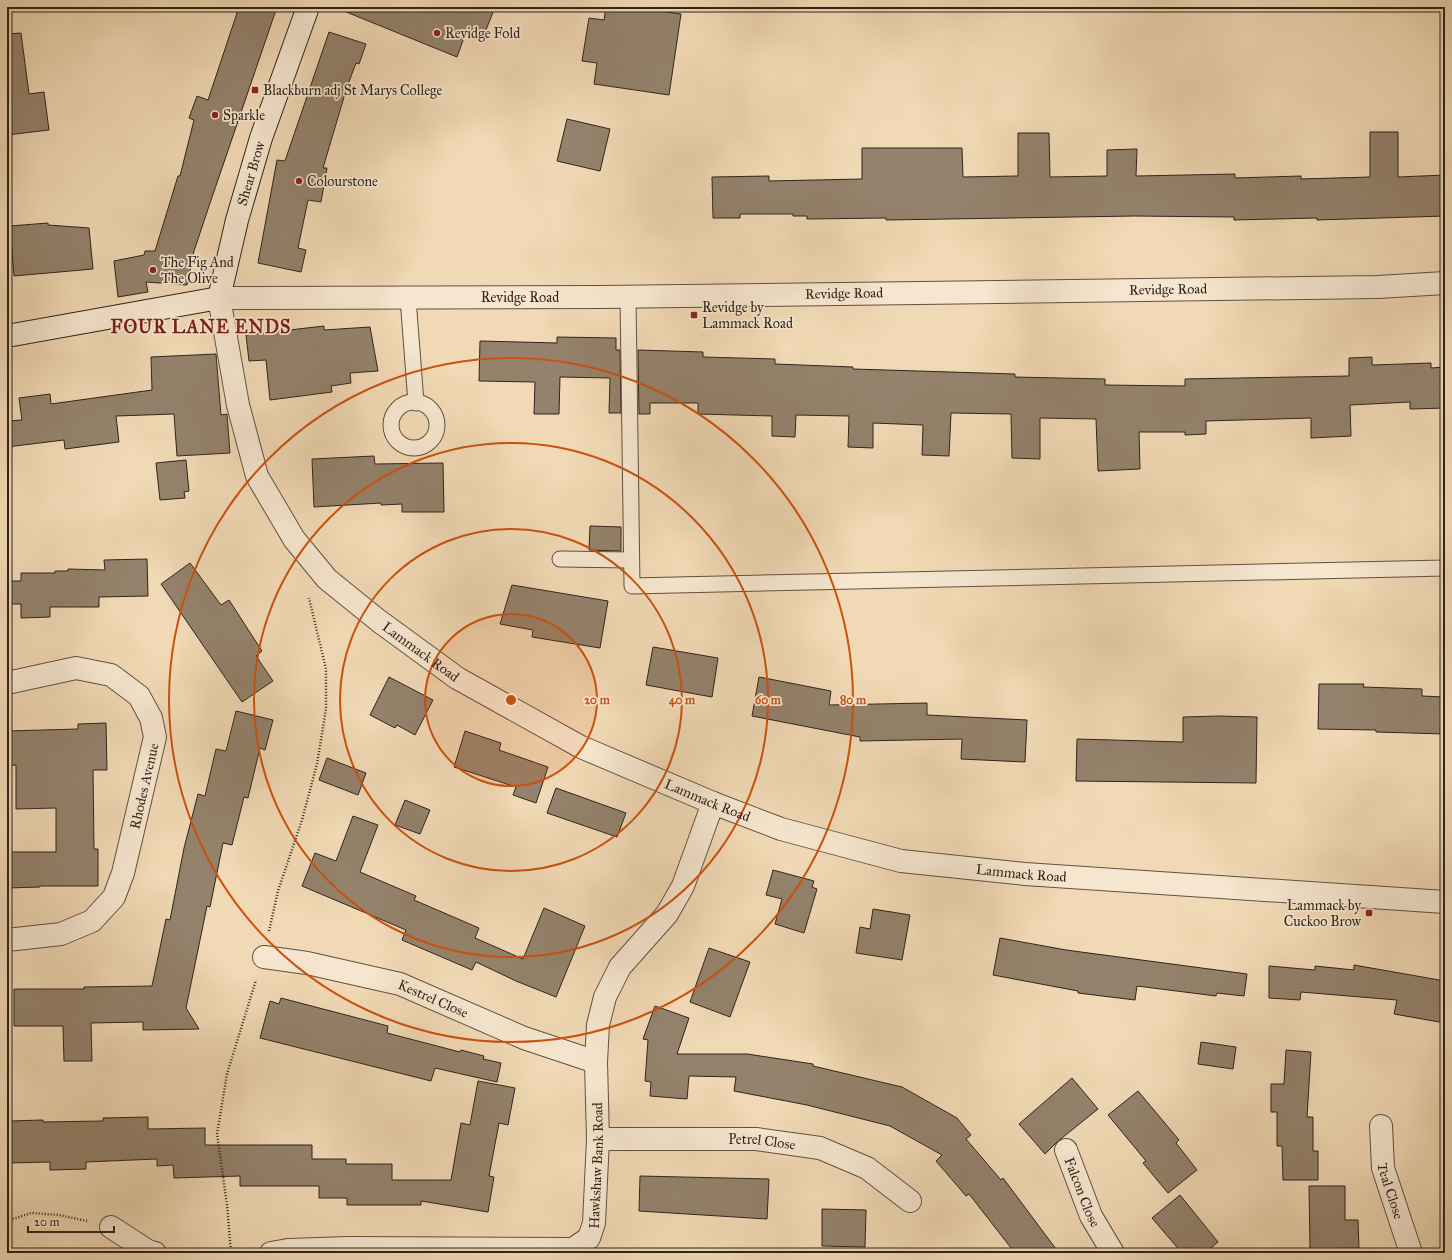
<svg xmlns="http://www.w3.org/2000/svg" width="1452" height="1260" font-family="'IM FELL Great Primer',serif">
  <rect width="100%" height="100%" fill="#f1d9b5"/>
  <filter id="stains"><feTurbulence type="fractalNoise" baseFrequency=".005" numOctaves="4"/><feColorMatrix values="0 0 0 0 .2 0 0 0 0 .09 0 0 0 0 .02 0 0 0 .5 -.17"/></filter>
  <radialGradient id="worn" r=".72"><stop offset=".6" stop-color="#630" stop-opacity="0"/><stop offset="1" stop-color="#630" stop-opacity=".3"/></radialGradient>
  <g fill="#94826c" stroke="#2f241c">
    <polygon points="239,7 277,7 208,209 194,251 187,285 146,282 148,292 118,297 114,261 144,255 145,251 155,251 178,176 180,176 194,120 189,118 197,96 208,100"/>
    <polygon points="334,7 495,7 484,35 467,29 457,57"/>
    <polygon points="606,7 631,7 681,14 669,95 594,84 597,63 582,61 589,18 604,20"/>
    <polygon points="329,32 366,44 359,64 356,63 347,87 323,168 327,168 321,202 308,200 298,248 306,250 301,272 258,263 277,160 285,161"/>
    <polygon points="21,33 29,94 44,92 49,130 7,135 7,34"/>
    <polygon points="567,119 610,129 600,171 557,161"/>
    <polygon points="1370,132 1398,132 1398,177 1445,175 1445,216 1317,220 1317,218 1234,220 1234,217 1135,216 886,220 886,218 807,219 807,216 793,216 793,214 740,214 740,218 713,218 712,177 769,176 769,181 862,179 862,148 962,148 963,177 1018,176 1018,133 1049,133 1050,177 1107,176 1107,150 1137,149 1136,176 1235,174 1235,178 1301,176 1301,179 1370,177"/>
    <polygon points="48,223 48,225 89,228 93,269 14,276 10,226"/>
    <polygon points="324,326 324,330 370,327 378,371 350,373 351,383 331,386 332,392 270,400 266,360 249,361 246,335"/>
    <polygon points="557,337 616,338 616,350 620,350 621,413 609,413 610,378 560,377 559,414 534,414 535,382 479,381 480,341 557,343"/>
    <polygon points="638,350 703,352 703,357 775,359 775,364 853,367 853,369 1015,374 1015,377 1105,379 1105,385 1185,386 1185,379 1349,376 1349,358 1372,357 1372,365 1431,363 1431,368 1445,367 1445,408 1410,409 1410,402 1350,405 1351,436 1311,438 1311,418 1206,421 1206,434 1185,435 1185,432 1139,432 1140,469 1098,471 1096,419 1040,418 1040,459 1012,458 1011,414 951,413 949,456 922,455 923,425 873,423 873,448 848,447 849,416 796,415 795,437 772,436 772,416 698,414 698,403 650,403 650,414 639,414"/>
    <polygon points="216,354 221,415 227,414 230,453 177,456 174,414 116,416 119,442 65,449 64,440 7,447 7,421 22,420 19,398 50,394 51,404 152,390 151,357"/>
    <polygon points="374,456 375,464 443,463 444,512 402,512 402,504 381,505 381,503 314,507 312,459"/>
    <polygon points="186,460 189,491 184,492 185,498 160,500 156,463"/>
    <polygon points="590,526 621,527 621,551 589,550"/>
    <polygon points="147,559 148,596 99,597 99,607 50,607 50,617 21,618 21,604 7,604 7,581 21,581 21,573 55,573 55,571 68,571 68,569 105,570 104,560"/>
    <polygon points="190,563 221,605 229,600 262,651 256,656 273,681 242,702 161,584"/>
    <polygon points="512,585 608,601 600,648 532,637 533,630 500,624"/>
    <polygon points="653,647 718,658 712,697 646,685"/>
    <polygon points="389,677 433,700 415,735 397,725 395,728 370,715"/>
    <polygon points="759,677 831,691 829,705 927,703 927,715 1027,720 1025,762 961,759 962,739 860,741 860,737 752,716"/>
    <polygon points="1319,684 1364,684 1363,687 1422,689 1422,696 1445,697 1445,734 1376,732 1376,730 1318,729"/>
    <polygon points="236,711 273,720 265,750 260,748 248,798 244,797 232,845 223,843 210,907 207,906 186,1008 199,1029 143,1030 143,1022 91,1023 92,1061 64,1061 63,1026 14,1026 14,989 84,989 84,987 152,986 166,919 170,920 184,848 198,794 205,796 216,749 226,751"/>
    <polygon points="1218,716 1257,717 1256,783 1076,781 1077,739 1183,742 1183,717"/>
    <polygon points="106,723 107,770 93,770 94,849 98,849 98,886 40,886 40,887 7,888 7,852 56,852 56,808 16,809 16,765 7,766 7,731 78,729 78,724"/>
    <polygon points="465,731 501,743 499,750 548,767 536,803 513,795 516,787 454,767"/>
    <polygon points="327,758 366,773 358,795 319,780"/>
    <polygon points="556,788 626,813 617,837 547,813"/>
    <polygon points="405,800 430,810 420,834 395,825"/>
    <polygon points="353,816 378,825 360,872 416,896 414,900 479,928 475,938 523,959 544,908 585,926 556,997 516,981 476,962 472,970 402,940 406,930 302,886 315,853 336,861"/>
    <polygon points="773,870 814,881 812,887 817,889 804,933 775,924 782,899 766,895"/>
    <polygon points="873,909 910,915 902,960 856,953 860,927 870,929"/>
    <polygon points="1000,938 1066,950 1247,974 1244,996 1217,993 1216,996 1137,986 1135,1000 1078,993 1078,991 993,975"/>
    <polygon points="709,948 750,962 730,1017 690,1002"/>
    <polygon points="1354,965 1445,981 1445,1023 1394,1014 1397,1000 1301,992 1300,1000 1269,998 1269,966 1315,970 1315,966 1354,970"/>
    <polygon points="281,998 388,1026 387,1033 460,1052 461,1050 484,1056 483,1059 501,1063 497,1082 435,1068 431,1081 260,1038 270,1001 279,1004"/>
    <polygon points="655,1006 689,1018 677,1054 747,1054 813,1064 813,1066 902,1087 957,1118 971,1135 966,1139 1001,1180 1003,1178 1059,1253 1015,1253 969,1194 966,1196 936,1161 942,1155 890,1126 807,1105 734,1091 736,1077 689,1076 687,1099 650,1096 651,1082 645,1081 648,1040 643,1039"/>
    <polygon points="1201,1042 1236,1047 1233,1069 1198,1064"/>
    <polygon points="1286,1050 1311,1052 1307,1117 1313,1117 1313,1151 1318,1151 1318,1180 1283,1180 1282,1146 1277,1146 1277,1112 1271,1112 1271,1084 1284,1084"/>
    <polygon points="1072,1078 1098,1109 1057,1142 1045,1154 1019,1124"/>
    <polygon points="478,1081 515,1088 508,1125 499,1123 489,1176 494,1177 488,1212 421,1201 421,1205 347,1205 347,1198 319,1198 319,1186 240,1186 240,1176 174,1178 173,1165 157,1166 157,1159 86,1162 86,1169 50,1170 50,1162 7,1163 7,1131 10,1131 10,1121 43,1120 43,1122 103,1121 103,1118 148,1117 148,1129 205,1128 205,1145 312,1145 312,1159 346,1159 346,1164 392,1164 392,1180 451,1180 461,1123 470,1125"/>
    <polygon points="1138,1091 1179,1140 1176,1143 1197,1170 1168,1193 1143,1163 1146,1161 1108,1115"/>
    <polygon points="640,1176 769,1179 767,1219 639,1211"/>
    <polygon points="1309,1186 1345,1186 1345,1220 1358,1220 1359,1248 1310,1249"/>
    <polygon points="1180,1195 1218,1242 1205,1253 1182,1253 1152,1218"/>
    <polygon points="822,1209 866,1210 865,1247 822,1246"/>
  </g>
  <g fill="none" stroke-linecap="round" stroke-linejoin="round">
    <g stroke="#605142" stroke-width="17">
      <g id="lane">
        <polyline points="628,296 632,586 1445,568"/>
        <polyline points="408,298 416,403"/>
        <circle cx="414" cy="425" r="23"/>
        <polyline points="560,559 630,560"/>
      </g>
    </g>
    <g stroke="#605142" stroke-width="24">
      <g id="street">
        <path id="s1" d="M1445 283 1378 287 603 297 219 298 238 405 257 476 294 539 327 579 379 621 457 678 581 747 713 803 781 829 901 861 1025 874 1445 902"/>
        <polyline points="7,683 76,668 111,675 139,696 151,718 155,737 123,873 114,897 92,921 61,934 7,940"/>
        <path id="s2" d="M264 957 307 963 400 984 524 1038 596 1062"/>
        <path id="s3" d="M1381 1126 1383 1168 1411 1253"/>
        <path id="s4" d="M598 1139H756L820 1148 867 1168 910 1201"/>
        <path id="s5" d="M1066 1150 1091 1216 1113 1253"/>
        <polyline points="111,1227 148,1251 155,1253"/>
        <path id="s6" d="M271 1253 288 1250 349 1248 573 1249 589 1238 594 1223 598 1139 596 1062 598 1025 605 997 620 967 667 914 683 886 713 803"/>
      </g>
    </g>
    <g stroke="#2f241c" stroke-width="24">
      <g id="secondary">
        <path id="s7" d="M7 336 219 298 237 220 261 138 308 7"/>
      </g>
    </g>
    <g stroke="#2f241c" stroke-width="2.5" stroke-dasharray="1 2" stroke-linecap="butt">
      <polyline points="269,931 278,891 302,820 317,764 326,709 326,669 309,598"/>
      <polyline points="7,1221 31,1213 59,1215 87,1221"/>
      <polyline points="231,1253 227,1205 217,1134 227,1074 256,980"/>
    </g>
    <use href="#lane" stroke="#f6e6cf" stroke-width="15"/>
    <use href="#street" stroke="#f6e6cf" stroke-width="22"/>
    <use href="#secondary" stroke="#f6e6cf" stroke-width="22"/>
  </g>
  <circle cx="511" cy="700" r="86" fill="#cc510e" fill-opacity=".12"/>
  <g fill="none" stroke="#cc510e" stroke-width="2">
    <circle cx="511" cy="700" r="86"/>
    <circle cx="511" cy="700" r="171"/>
    <circle cx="511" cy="700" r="257"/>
    <circle cx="511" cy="700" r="342"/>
  </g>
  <g fill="#8f2418" stroke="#f6e6cf" stroke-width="1.5">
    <circle cx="437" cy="33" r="4"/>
    <rect x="251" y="86" width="8" height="8" rx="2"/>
    <circle cx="215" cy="115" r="4"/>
    <circle cx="299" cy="181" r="4"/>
    <circle cx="153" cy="270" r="4"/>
    <rect x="690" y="311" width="8" height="8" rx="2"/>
    <rect x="1365" y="909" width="8" height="8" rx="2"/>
  </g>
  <g text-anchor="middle" stroke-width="3.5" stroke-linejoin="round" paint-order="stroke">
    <g font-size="14" fill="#2f241c" stroke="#f6e6cf" text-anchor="start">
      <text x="445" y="38">Revidge Fold</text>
      <text x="263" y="95">Blackburn adj St Marys College</text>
      <text x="223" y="120">Sparkle</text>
      <text x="307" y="186">Colourstone</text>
      <text x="161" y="267">The Fig And<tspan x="161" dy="16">The Olive</tspan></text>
      <text x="702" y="312">Revidge by<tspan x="702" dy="16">Lammack Road</tspan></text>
      <text x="1361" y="910" text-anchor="end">Lammack by<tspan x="1361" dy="16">Cuckoo Brow</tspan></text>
    </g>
    <g font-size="14" fill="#2f241c" stroke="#f6e6cf">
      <text dy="5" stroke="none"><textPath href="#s7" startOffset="344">Shear Brow</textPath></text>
      <text transform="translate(1168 289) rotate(-1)" y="5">Revidge Road</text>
      <text transform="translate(844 293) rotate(-1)" y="5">Revidge Road</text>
      <text x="520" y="302">Revidge Road</text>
      <text dy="5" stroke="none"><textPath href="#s1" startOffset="1652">Lammack Road</textPath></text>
      <text transform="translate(144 786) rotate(-77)" y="5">Rhodes Avenue</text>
      <text dy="5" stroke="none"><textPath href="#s1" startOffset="1976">Lammack Road</textPath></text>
      <text dy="5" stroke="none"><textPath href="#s1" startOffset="2300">Lammack Road</textPath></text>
      <text dy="5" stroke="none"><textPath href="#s2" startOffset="175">Kestrel Close</textPath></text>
      <text dy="5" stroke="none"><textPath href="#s4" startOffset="164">Petrel Close</textPath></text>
      <text dy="5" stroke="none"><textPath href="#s6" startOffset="395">Hawkshaw Bank Road</textPath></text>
      <text dy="5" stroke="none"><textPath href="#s3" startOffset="66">Teal Close</textPath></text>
      <text dy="5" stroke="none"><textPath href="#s5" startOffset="45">Falcon Close</textPath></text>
    </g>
    <g font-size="18" font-weight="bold" letter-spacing="1" fill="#7a1f14" stroke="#f6e6cf">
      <text x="201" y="333">FOUR LANE ENDS</text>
    </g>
  </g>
  <circle cx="511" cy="700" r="6" fill="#cc510e" stroke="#f6e6cf" stroke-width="2"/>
  <g font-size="12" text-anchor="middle" font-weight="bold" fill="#cc510e" stroke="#f6e6cf" stroke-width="3.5" stroke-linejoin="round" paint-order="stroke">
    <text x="597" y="704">20 m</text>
    <text x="682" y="704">40 m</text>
    <text x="768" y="704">60 m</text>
    <text x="853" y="704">80 m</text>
  </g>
  <rect width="1452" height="1260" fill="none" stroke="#f1d9b5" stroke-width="24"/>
  <rect x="8" y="8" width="1436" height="1244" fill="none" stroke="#2f241c" stroke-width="2"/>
  <rect x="12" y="12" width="1428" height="1236" fill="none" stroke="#2f241c"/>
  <path d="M28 1226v6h86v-6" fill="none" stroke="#2f241c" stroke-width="2"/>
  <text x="34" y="1226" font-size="12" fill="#2f241c" stroke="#f6e6cf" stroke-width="3" paint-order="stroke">20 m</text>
  <rect width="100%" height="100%" filter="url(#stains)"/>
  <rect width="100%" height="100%" fill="url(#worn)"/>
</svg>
